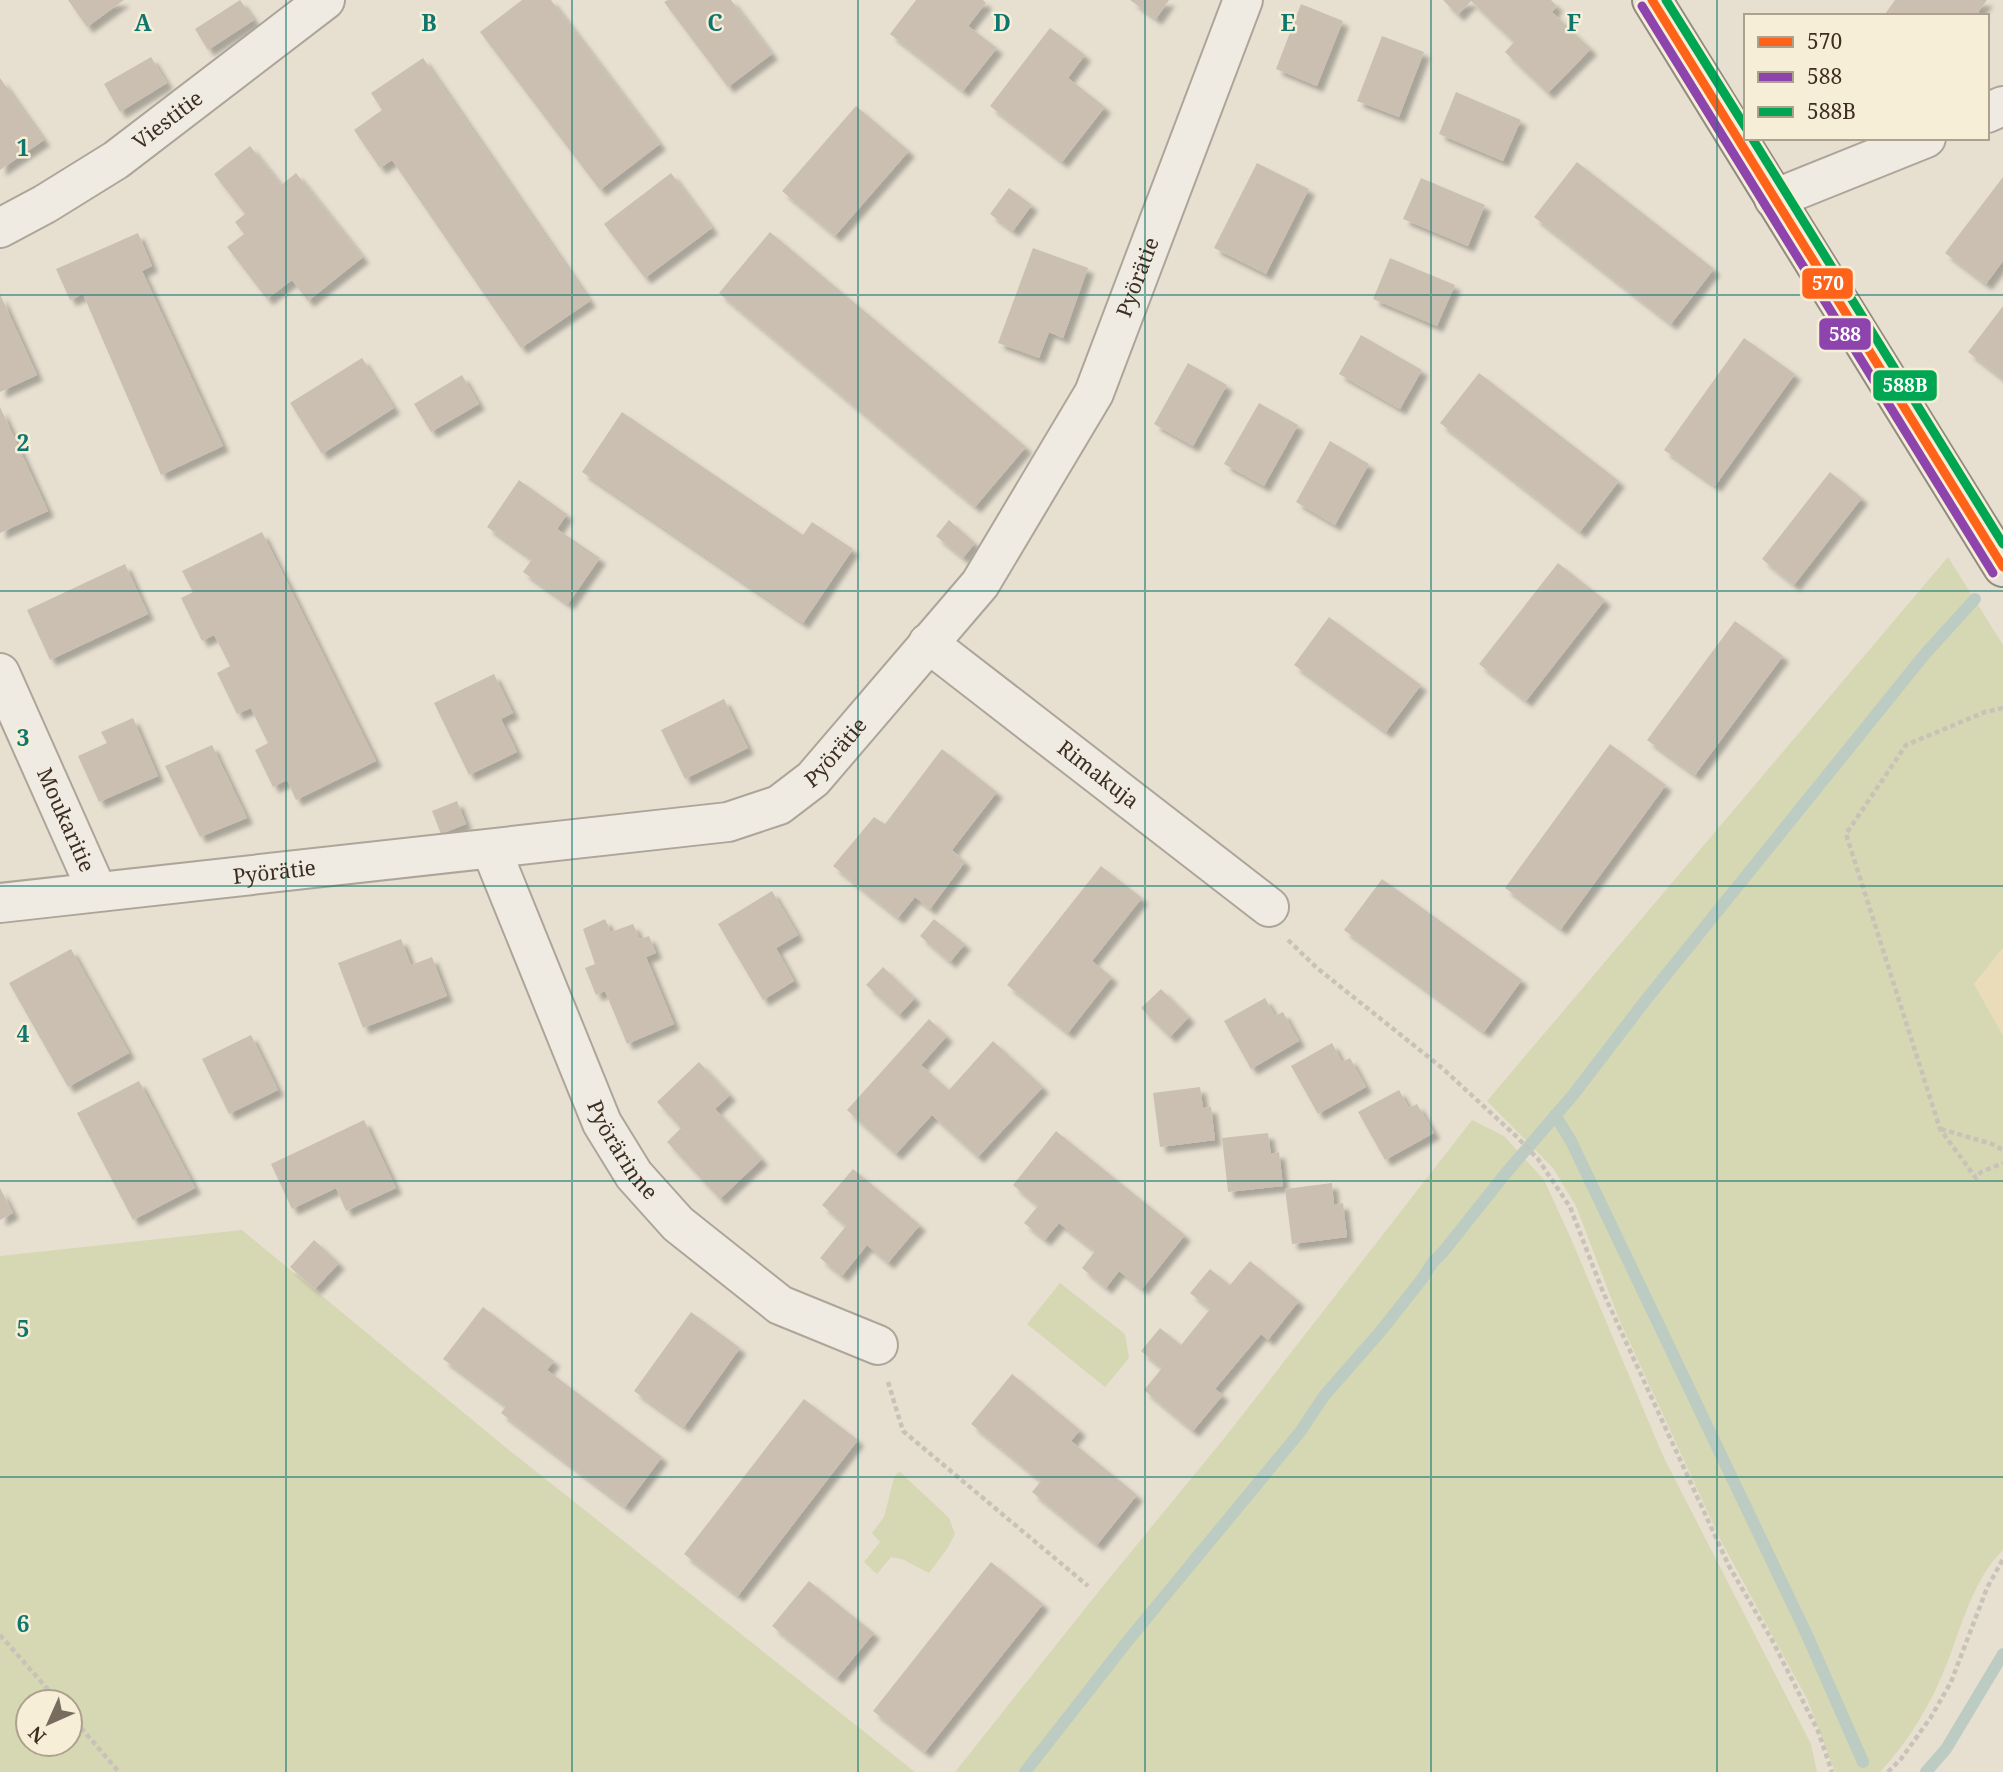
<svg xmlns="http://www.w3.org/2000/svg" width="2003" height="1772" font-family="'Noto Serif',serif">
  <defs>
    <filter id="shadow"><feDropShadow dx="6" dy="6" stdDeviation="2" flood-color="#0004"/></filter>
  </defs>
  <rect width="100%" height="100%" fill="#e7e0d1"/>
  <g fill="#d6d7b3" fill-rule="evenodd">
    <path d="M1948 557 2003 645V948L1974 984 2003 1035V1550C1973 1580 1963 1622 1948 1661 1932 1702 1910 1740 1880 1772H1835L1807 1699 1721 1541 1619 1319 1576 1206 1553 1168 1487 1101Z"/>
    <polygon points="1472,1120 1504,1136 1544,1180 1569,1234 1664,1458 1811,1744 1817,1772 955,1772 1103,1586 1226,1436"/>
    <path d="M242 1230 504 1446 915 1772H0V1256ZM28 1702H70V1744H28Z"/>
    <polygon points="1060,1283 1125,1334 1129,1358 1105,1387 1027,1324"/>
    <polygon points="899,1471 949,1518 955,1534 947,1549 929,1573 902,1559 891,1557 877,1574 864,1562 880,1542 872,1533 884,1517 894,1478"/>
  </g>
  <polygon fill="#eadcb9" points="2003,948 2003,1035 1974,984"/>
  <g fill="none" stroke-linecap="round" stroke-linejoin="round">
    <g stroke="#bcccc2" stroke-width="12">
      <polyline points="1555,1115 1571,1141 1807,1635 1863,1762"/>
      <polyline points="1025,1772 1126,1643 1300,1432 1324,1396 1380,1332 1422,1279 1433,1262 1443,1252 1506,1173 1573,1095 1645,1001 1925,654 1975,599"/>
      <polyline points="1926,1772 1946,1749 2003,1654"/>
    </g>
  </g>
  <g fill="#cbbfb2" filter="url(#shadow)">
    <polygon points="68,0 124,0 87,27"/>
    <polygon points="240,0 254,20 208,50 195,29"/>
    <polygon points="522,0 551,0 660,144 600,190 480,32"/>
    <polygon points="668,0 731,0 772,54 728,87 664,2"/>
    <polygon points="916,0 983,0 986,3 968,26 997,48 963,91 890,34"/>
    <polygon points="1130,0 1169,0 1156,19"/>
    <polygon points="1443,0 1551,0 1557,6 1552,12 1591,49 1548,93 1505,52 1514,42 1471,1 1458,15"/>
    <polygon points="1895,0 1987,0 1978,12 1983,16 1887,16 1885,14"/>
    <polygon points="1301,4 1343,21 1317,86 1276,69"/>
    <polygon points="1050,28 1085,55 1068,78 1105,107 1062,162 990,106"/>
    <polygon points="1382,36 1424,52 1399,117 1357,101"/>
    <polygon points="151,57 167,83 120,112 104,84"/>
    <polygon points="423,58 590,301 521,348 392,160 380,168 354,130 382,110 371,93"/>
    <polygon points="0,78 44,140 0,170"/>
    <polygon points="1456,92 1521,120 1503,161 1439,134"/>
    <polygon points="856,106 909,151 835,236 782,191"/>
    <polygon points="250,146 281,185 296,173 363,257 308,301 292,280 267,299 227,247 244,234 235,222 245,214 214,174"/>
    <polygon points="1577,162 1714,269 1671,324 1534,217"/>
    <polygon points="1257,163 1309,189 1266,274 1214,248"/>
    <polygon points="671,173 712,228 645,278 604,224"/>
    <polygon points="2003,177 2003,261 1986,284 1945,253"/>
    <polygon points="1421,178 1485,205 1468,246 1403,219"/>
    <polygon points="1009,188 1032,205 1013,231 990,214"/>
    <polygon points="770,232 1026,447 975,507 719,293"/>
    <polygon points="138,233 152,266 142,271 223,446 161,475 83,294 70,300 56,269"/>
    <polygon points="1033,248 1088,268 1063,338 1049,332 1039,358 998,343"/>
    <polygon points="1390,258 1455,285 1437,326 1373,299"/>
    <polygon points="0,294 37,375 0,392"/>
    <polygon points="2003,306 2003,379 1968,352"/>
    <polygon points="1361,335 1422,370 1400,409 1339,374"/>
    <polygon points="1744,338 1795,374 1715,486 1664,450"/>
    <polygon points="362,358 394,408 322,454 290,403"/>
    <polygon points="1188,363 1227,385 1193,446 1154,424"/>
    <polygon points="1479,373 1619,481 1580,532 1440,423"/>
    <polygon points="462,375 479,404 431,432 414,404"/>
    <polygon points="1259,403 1298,425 1264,486 1224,464"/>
    <polygon points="0,407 48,511 0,533"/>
    <polygon points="622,412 803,535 812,522 853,549 803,623 582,472"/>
    <polygon points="1330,441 1369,464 1335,525 1296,502"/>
    <polygon points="1830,472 1862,498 1794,585 1762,559"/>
    <polygon points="519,480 567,514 557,529 600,558 568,604 523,572 532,559 487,527"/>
    <polygon points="949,520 975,543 963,558 936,536"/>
    <polygon points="262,532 376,761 296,800 287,780 273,787 255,750 268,743 255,717 251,708 237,714 217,673 230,666 222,650 214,635 202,641 181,598 193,592 182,571"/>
    <polygon points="1558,563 1605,600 1526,701 1479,664"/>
    <polygon points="125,564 148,614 50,660 27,610"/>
    <polygon points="1329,617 1421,685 1386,732 1294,665"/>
    <polygon points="1735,621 1783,656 1695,775 1647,740"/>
    <polygon points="494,674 513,713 501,719 517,752 469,775 434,703"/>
    <polygon points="724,699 748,748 685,779 661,730"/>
    <polygon points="133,718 158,776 99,802 78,756 107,743 101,732"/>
    <polygon points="1610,744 1666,785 1561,929 1505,888"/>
    <polygon points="212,745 247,818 200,837 165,766"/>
    <polygon points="942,749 997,792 952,850 965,862 930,909 915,897 898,918 833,866 874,817 885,824"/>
    <polygon points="457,801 466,824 441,834 432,811"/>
    <polygon points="1101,866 1142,898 1092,961 1112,977 1068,1033 1007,985"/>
    <polygon points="1382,879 1522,980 1484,1032 1344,930"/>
    <polygon points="772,891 798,935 776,948 794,981 763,1000 718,924"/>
    <polygon points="605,919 611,932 633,924 640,939 649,936 656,953 646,957 674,1024 627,1044 605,991 596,995 585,968 595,964 583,929"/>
    <polygon points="934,919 965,944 950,962 920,936"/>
    <polygon points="401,939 411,965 432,957 447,996 363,1028 338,963"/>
    <polygon points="71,949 129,1053 68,1087 9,983"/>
    <polygon points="883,967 915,998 899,1015 866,985"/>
    <polygon points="1161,989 1189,1017 1170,1037 1141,1008"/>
    <polygon points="1265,998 1275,1016 1283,1012 1299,1041 1251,1069 1224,1021"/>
    <polygon points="929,1019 947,1036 921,1065 949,1090 993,1041 1043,1087 978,1157 932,1115 896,1154 847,1110"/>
    <polygon points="251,1035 278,1090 229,1114 202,1059"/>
    <polygon points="1332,1043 1342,1062 1350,1058 1366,1087 1318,1114 1291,1066"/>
    <polygon points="699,1062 730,1095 715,1109 762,1159 720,1199 667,1142 681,1128 657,1102"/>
    <polygon points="139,1081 195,1188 133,1220 77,1113"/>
    <polygon points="1200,1087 1203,1108 1211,1107 1215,1140 1160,1147 1153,1093"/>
    <polygon points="1399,1090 1409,1108 1417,1104 1434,1133 1385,1160 1358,1112"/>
    <polygon points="364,1120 396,1188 346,1211 336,1188 292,1209 271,1164"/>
    <polygon points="1056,1131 1185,1235 1142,1289 1119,1271 1106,1288 1082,1268 1095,1251 1059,1223 1045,1240 1024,1223 1038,1206 1013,1185"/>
    <polygon points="1268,1133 1271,1154 1279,1152 1283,1186 1228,1192 1222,1138"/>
    <polygon points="853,1169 920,1225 888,1263 867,1245 842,1276 820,1258 846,1226 822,1205"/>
    <polygon points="1332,1183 1334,1205 1343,1203 1347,1237 1292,1244 1285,1189"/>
    <polygon points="0,1188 13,1213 0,1220"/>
    <polygon points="314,1240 339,1263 315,1289 290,1267"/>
    <polygon points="1250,1261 1299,1301 1268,1340 1261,1334 1215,1389 1223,1395 1193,1431 1144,1390 1162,1368 1141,1351 1160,1328 1181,1345 1210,1309 1190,1293 1210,1269 1230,1285"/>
    <polygon points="483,1307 554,1361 547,1370 662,1457 625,1507 501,1413 506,1406 443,1359"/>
    <polygon points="691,1312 740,1348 684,1427 634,1391"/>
    <polygon points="1012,1374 1080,1430 1071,1441 1137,1495 1097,1545 1032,1492 1041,1481 971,1424"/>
    <polygon points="804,1399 858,1440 738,1596 684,1554"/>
    <polygon points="991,1562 1043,1604 925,1752 873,1711"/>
    <polygon points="809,1581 874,1633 837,1678 772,1626"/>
  </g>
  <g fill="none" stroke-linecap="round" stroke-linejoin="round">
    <g stroke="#ada599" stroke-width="42">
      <g id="minor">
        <polyline points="1987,113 2003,106"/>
        <polyline points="1774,199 1926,138"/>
        <path id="s1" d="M0 228 45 204 116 160 325 0"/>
        <path id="s2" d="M928 643 1269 907"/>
        <path id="s3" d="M0 673 97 891"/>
        <path id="s4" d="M491 849 602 1123 634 1175 678 1224 780 1305 878 1345"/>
        <path id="s5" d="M0 903 728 822 779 805 813 779 980 584 1094 393 1243 0"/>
      </g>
    </g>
    <g stroke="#928b80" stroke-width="42">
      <polyline id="major" points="1652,0 2003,567"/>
    </g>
    <g stroke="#c8c2b9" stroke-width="4.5" stroke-dasharray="5 3.5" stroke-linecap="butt">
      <polyline points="2003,708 1985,712 1906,745 1846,834 1940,1129 1976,1178 1981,1172 2003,1163"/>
      <polyline points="1288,940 1317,968 1441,1067 1516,1136 1538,1159 1570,1207 1603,1292 1729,1566 1772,1640 1818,1731 1832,1772"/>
      <polyline points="1941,1129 1992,1144 2003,1150"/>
      <polyline points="888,1382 903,1431 1088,1586"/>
      <polyline points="0,1635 59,1702"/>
      <polyline points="70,1715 119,1772"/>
      <polyline points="1888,1772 1901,1759 1931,1717 1951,1682 1987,1588 2003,1559"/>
    </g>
    <use href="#minor" stroke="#efebe3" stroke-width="38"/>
    <use href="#major" stroke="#e6e1d4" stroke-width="38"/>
    <g stroke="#f7eed8" stroke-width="14">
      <polyline id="bus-1" points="1652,0 2003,567"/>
    </g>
    <g stroke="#f7eed8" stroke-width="14">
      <polyline id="bus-2" points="1642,6 1993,573"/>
    </g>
    <g stroke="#f7eed8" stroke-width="14">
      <g id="bus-3">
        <polyline points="1666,0 1746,128"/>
        <polyline points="1752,138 2003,544"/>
      </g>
    </g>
    <use href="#bus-1" stroke="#ff6319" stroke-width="9"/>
    <use href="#bus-2" stroke="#8e44ad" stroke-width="9"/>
    <use href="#bus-3" stroke="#00a651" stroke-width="9"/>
  </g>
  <path fill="none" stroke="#0f766e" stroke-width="2" stroke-opacity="0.55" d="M286 0V1772M572 0V1772M858 0V1772M1145 0V1772M1431 0V1772M1717 0V1772M0 295H2003M0 591H2003M0 886H2003M0 1181H2003M0 1477H2003"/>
  <g text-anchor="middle" stroke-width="5" stroke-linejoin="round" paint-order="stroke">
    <g font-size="21" fill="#3d2e20" stroke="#f7eed8">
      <text dy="7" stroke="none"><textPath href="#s1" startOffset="200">Viestitie</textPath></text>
      <text dy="7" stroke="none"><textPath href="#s5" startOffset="1432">Pyörätie</textPath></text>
      <text dy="7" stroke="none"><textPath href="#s5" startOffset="864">Pyörätie</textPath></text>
      <text dy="7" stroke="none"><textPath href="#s2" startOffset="215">Rimakuja</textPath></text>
      <text dy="7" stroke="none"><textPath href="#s3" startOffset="161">Moukaritie</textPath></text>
      <text dy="7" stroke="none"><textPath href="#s5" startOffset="276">Pyörätie</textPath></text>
      <text dy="7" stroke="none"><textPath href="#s4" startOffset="329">Pyörärinne</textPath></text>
    </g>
  </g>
  <g font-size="23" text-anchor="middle" font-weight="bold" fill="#0f766e" stroke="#f7eed8" stroke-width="5" stroke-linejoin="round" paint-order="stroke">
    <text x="143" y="31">A</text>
    <text x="429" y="31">B</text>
    <text x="715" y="31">C</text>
    <text x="1002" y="31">D</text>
    <text x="1288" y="31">E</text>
    <text x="1574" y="31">F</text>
    <text x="23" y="156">1</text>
    <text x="23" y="451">2</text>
    <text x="23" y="746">3</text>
    <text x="23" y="1042">4</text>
    <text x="23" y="1337">5</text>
    <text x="23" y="1632">6</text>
  </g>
  <g stroke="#f7eed8" stroke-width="2.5">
    <rect x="1801" y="267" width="53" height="33" rx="7" fill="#ff6319"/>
    <rect x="1818" y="317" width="54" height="34" rx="7" fill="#8e44ad"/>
    <rect x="1872" y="369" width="66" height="33" rx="7" fill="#00a651"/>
  </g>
  <g font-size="19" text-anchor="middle" font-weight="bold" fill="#fff">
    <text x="1828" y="290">570</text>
    <text x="1845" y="341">588</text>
    <text x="1905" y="392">588B</text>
  </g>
  <rect x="1744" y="14" width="245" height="126" fill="#f7eed8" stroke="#ada18e" stroke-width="2"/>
  <rect x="1758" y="37" width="35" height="10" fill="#ff6319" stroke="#ada18e" stroke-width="2"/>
  <text x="1807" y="49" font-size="21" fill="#3d2e20">570</text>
  <rect x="1758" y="72" width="35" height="10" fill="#8e44ad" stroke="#ada18e" stroke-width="2"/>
  <text x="1807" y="84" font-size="21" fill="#3d2e20">588</text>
  <rect x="1758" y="107" width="35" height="10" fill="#00a651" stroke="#ada18e" stroke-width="2"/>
  <text x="1807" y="119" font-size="21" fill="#3d2e20">588B</text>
  <g transform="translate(49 1723) rotate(225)"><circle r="33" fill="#f7eed8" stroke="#ada18e" stroke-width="2"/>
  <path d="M0-5L12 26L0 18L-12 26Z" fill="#786c5e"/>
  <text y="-10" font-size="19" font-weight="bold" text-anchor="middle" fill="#3d2e20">N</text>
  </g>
</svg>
